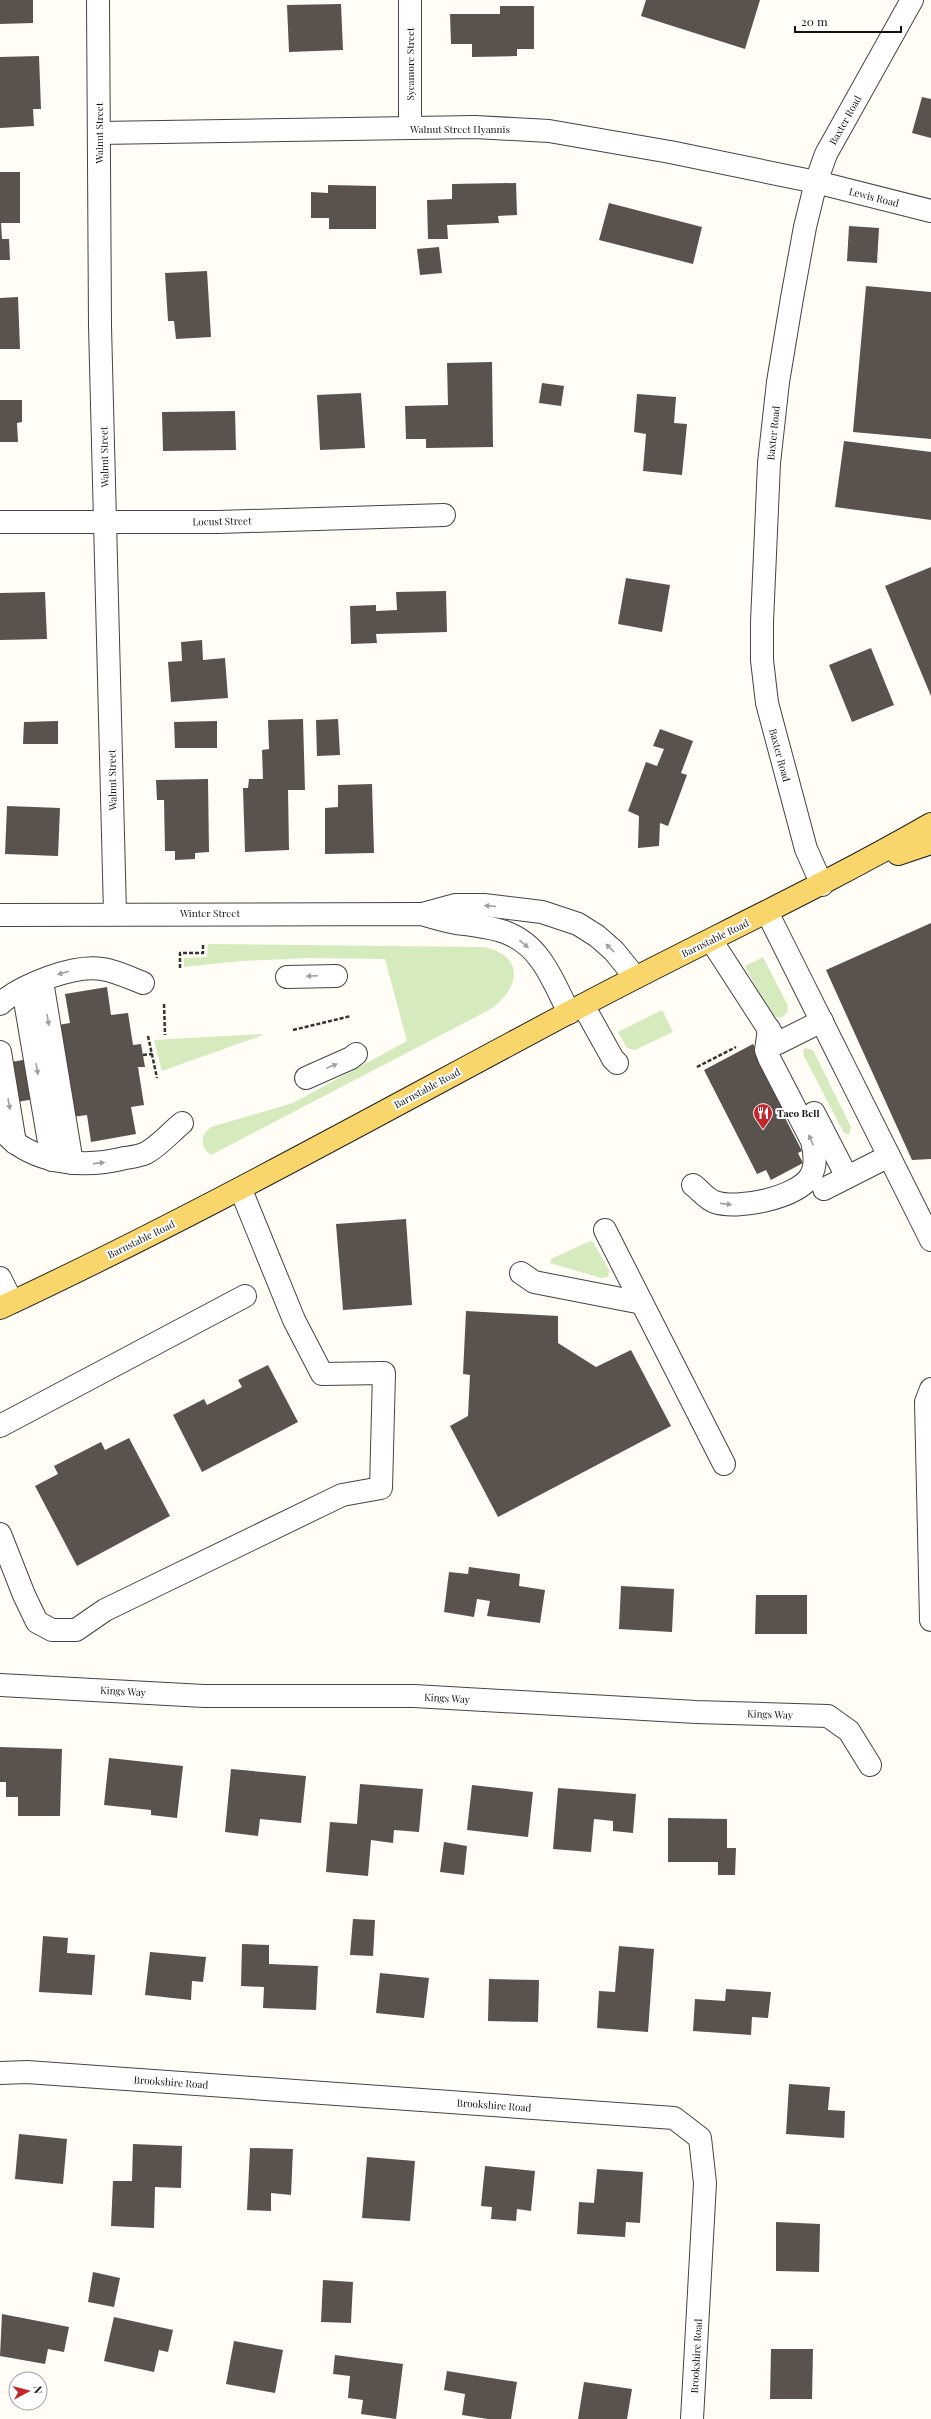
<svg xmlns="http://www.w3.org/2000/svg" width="931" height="2419" font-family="'Playfair Display',serif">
  <rect width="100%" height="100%" fill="#fffdf5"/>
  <g fill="#d5ebbd">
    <path d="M208 944 484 947C526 956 520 990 489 1010L211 1155C199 1147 201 1135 211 1127L293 1103 407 1041 385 959 311 958 241 961 184 967V958L207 957Z"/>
    <polygon points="763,957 788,1006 787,1013 781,1018 771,1015 745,966"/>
    <polygon points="662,1010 673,1032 635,1050 627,1048 618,1032"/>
    <polygon points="261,1034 263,1035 162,1071 154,1040"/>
    <polygon points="805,1048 813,1050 851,1127 849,1135 844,1133 804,1056 803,1050"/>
    <polygon points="590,1241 593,1242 609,1270 608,1277 601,1278 550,1263 551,1259"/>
  </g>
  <g fill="#5a524d">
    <polygon points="0,0 33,0 33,23 0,24"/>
    <polygon points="646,0 760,0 745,49 641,16"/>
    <polygon points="341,4 343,50 289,52 287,5"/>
    <polygon points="500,6 534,6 534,49 517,49 517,56 472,57 472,44 451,44 450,14 500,14"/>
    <polygon points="39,56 41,109 33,109 34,126 0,128 0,57"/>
    <polygon points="922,97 931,99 931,138 912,133"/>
    <polygon points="0,172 20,172 20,223 1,223 2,239 9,239 10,260 0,260"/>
    <polygon points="516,183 517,215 498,216 499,223 447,225 448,239 428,239 427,200 452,199 452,184"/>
    <polygon points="328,185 376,186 376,229 329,229 329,218 311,218 311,192 328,193"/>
    <polygon points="609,203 702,227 693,264 599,240"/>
    <polygon points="849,226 879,228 877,263 847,261"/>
    <polygon points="439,247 442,273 420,275 417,249"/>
    <polygon points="207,271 211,337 176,339 174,321 168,321 165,273"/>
    <polygon points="866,286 931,292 931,439 853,432"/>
    <polygon points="18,297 20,349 0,349 0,298"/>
    <polygon points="492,362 493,447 426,448 426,439 406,439 405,406 448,405 447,363"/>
    <polygon points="542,383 564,386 561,406 539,403"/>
    <polygon points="361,393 365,448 320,450 317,395"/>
    <polygon points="637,394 676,397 674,423 687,424 682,475 643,471 646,434 634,432"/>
    <polygon points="0,400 22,400 22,422 17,423 18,442 0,442"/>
    <polygon points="235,411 236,450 163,451 162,412"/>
    <polygon points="844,441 931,452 931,520 835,507"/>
    <polygon points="931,567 931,696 885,586"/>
    <polygon points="626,578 670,585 662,632 618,624"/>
    <polygon points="446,591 447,632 376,634 377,643 351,644 350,606 376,605 376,611 397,610 396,592"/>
    <polygon points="45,592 47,639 0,640 0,593"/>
    <polygon points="202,640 203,660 225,658 228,698 171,702 168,662 182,661 181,642"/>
    <polygon points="871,648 894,705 852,722 829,665"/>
    <polygon points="303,719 305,790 288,790 289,850 245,852 243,788 248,788 249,779 263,779 262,750 269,749 268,720"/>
    <polygon points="338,719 340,755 317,756 316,720"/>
    <polygon points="58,721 58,744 23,744 24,722"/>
    <polygon points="217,721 217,748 175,748 174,722"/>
    <polygon points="660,729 693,741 681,773 687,775 668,826 660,823 659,846 638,848 639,816 628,811 646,762 657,766 664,749 653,746"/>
    <polygon points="208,779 209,852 195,853 195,859 175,860 175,851 165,851 164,800 157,800 156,780"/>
    <polygon points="372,784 374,853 325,854 325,808 338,807 338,785"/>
    <polygon points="7,806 60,808 58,856 5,854"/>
    <polygon points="931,923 931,1159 912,1160 826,970"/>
    <polygon points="107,987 111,1015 128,1013 133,1045 141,1044 145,1067 138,1067 144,1105 131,1107 136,1134 91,1142 87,1115 72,1117 68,1093 6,1104 0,1064 63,1053 58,1025 70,1023 65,994"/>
    <polygon points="753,1044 786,1108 781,1110 802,1151 798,1153 803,1163 771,1180 766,1170 757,1174 704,1070"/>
    <polygon points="406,1219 412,1305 343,1310 336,1224"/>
    <polygon points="466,1311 558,1316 558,1343 596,1367 631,1350 671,1426 498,1517 450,1426 468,1416 470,1375 463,1374"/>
    <polygon points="268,1365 298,1422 202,1472 173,1415 204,1399 207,1405 242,1387 238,1380"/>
    <polygon points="129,1438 170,1516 77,1566 35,1486 58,1474 54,1466 101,1442 105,1450"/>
    <polygon points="469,1567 520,1574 519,1586 545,1590 540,1623 487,1616 490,1601 477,1599 474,1617 444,1612 449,1572 468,1574"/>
    <polygon points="621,1586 674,1589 672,1632 619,1629"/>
    <polygon points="756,1595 807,1595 807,1634 755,1634"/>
    <polygon points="0,1747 62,1749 60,1816 18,1816 18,1797 6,1797 6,1782 0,1782"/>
    <polygon points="109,1758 183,1766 177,1818 151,1815 151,1810 104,1805"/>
    <polygon points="231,1769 306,1776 301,1823 260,1819 258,1836 225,1832"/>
    <polygon points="360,1784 423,1789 419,1832 394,1830 393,1843 371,1840 368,1876 326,1872 330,1822 357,1824"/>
    <polygon points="472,1785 533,1792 528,1837 467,1830"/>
    <polygon points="558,1788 636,1794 633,1833 613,1831 613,1821 594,1819 591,1852 553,1849"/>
    <polygon points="668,1818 727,1819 727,1848 736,1848 735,1875 718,1875 718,1862 668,1862"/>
    <polygon points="444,1842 467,1846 464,1875 440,1872"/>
    <polygon points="353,1919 375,1920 373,1956 350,1955"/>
    <polygon points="43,1936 68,1938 67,1953 95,1955 92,1995 39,1992"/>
    <polygon points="242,1944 269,1945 269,1964 318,1966 316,2010 263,2008 264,1987 241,1986"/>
    <polygon points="619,1946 654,1949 648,2032 597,2028 599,1991 615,1992"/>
    <polygon points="150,1952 206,1957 203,1982 192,1981 191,2000 145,1995"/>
    <polygon points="380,1973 429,1978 424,2018 376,2013"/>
    <polygon points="489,1979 539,1980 538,2022 488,2021"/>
    <polygon points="726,1989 771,1992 768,2018 752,2017 751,2035 693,2031 695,1999 725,2001"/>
    <polygon points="789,2084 830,2087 828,2110 845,2111 844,2138 786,2134"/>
    <polygon points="19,2134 67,2139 63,2184 15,2179"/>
    <polygon points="133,2144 182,2146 181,2188 155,2187 154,2228 111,2226 113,2181 132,2181"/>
    <polygon points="250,2148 293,2149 291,2195 271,2193 271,2211 247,2210"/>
    <polygon points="367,2157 415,2161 410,2221 362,2218"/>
    <polygon points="485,2166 535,2171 531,2211 517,2209 516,2221 491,2219 492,2207 481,2206"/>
    <polygon points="597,2169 643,2172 640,2223 626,2222 625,2237 577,2234 579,2202 594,2203"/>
    <polygon points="776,2222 820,2224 819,2272 776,2271"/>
    <polygon points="93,2272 120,2278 114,2307 88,2302"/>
    <polygon points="323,2280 353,2282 351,2323 321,2322"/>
    <polygon points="2,2314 69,2327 64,2352 48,2349 45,2364 0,2356"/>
    <polygon points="114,2317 173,2330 168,2352 159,2350 154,2372 104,2361"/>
    <polygon points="234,2341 283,2350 275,2393 226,2384"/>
    <polygon points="771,2349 813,2349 812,2399 770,2399"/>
    <polygon points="335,2355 403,2364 396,2419 361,2414 363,2400 348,2398 350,2376 333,2374"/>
    <polygon points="447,2371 517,2382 511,2419 488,2419 462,2415 465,2394 444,2390"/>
    <polygon points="584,2382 632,2389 627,2419 578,2419"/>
  </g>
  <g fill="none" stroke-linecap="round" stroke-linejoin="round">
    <g stroke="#444" stroke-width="24">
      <g id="minor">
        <polyline points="98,0 100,326 115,913"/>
        <polyline points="410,0 410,128"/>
        <polyline points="99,133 475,127 549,131 670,152 816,182 931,211"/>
        <polyline points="0,522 219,522 444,515"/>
        <polyline points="822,885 806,849 767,703 762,660 762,622 769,463 778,382 792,298 805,227 816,182 826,154 912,0"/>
        <polyline points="767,912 931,1240"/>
        <polyline points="422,914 455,905 484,905 542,912 578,924 597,936 614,951 635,977"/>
        <path d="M0 915 421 914C432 917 444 921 456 923 490 927 518 929 540 959 552 975 560 995 569 1013"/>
        <polyline points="711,940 777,1042"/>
        <polyline points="287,977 336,976"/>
        <polyline points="42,981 72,1163"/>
        <polyline points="23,989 52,1160"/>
        <path d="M0 1004C21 985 74 964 102 969 116 971 130 978 143 983"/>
        <polyline points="583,1005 613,1059 617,1063"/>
        <polyline points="778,1043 822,1021"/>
        <polyline points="0,1052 15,1143"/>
        <polyline points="306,1078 351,1058 356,1054"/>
        <polyline points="814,1113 847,1177"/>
        <path d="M0 1128C30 1164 82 1169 125 1158 132 1157 140 1156 146 1153 159 1146 171 1132 182 1123"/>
        <path d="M693 1185C700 1190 707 1200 715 1202 737 1210 796 1198 810 1177 817 1166 815 1153 812 1141L769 1058 766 1050 769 1029"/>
        <polyline points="824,1189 889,1156"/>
        <polyline points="521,1273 534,1282 642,1303 605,1230"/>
        <polyline points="0,1278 12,1302"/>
        <polyline points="642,1303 724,1464"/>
        <polyline points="931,1389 926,1402 931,1620"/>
        <polyline points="0,1426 245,1296"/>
        <polyline points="0,1534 24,1595 37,1622 52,1630 76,1630 105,1610 342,1495 381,1488 384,1373 322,1374 294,1320 241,1190"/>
        <polyline points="0,1685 204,1696 414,1696 696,1712 828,1716 849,1731 870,1765"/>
        <polyline points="0,2073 27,2072 674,2118 700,2138 705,2183 692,2419"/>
      </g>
    </g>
    <g stroke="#222" stroke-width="24">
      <g id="major">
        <polyline points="898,854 931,843"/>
        <path d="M0 1308C199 1215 391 1107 585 1004 700 943 818 889 931 824"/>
      </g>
    </g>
    <g stroke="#333" stroke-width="2.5" stroke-dasharray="4 2" stroke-linecap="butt">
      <polyline points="180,968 180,953 203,953 203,945"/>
      <polyline points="164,1004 165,1035"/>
      <polyline points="293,1030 351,1016"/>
      <polyline points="148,1036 157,1078"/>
      <polyline points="143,1055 152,1054"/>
      <polyline points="697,1067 736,1047"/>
    </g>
    <use href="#minor" stroke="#fff" stroke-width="22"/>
    <use href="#major" stroke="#f9d66b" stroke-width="22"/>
  </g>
  <defs><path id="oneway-solid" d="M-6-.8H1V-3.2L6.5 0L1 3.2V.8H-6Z"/></defs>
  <g fill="#a0a0a0">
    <use href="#oneway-solid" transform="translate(490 906) rotate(-175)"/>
    <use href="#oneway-solid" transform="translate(524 944) rotate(40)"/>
    <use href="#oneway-solid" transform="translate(610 948) rotate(-137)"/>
    <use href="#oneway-solid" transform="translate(63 973) rotate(164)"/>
    <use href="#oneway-solid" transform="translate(312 976) rotate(178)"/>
    <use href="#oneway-solid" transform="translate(48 1020) rotate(80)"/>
    <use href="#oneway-solid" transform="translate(332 1066) rotate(-23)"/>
    <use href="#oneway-solid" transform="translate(37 1069) rotate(80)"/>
    <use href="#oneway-solid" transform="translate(9 1104) rotate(80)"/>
    <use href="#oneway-solid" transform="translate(811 1140) rotate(-113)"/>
    <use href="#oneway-solid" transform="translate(99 1163) rotate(-6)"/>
    <use href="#oneway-solid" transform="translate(726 1204) rotate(7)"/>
  </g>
  <defs>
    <g id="restaurant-pin" transform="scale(1)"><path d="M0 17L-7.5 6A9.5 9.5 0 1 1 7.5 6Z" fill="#c4262e" stroke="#fff"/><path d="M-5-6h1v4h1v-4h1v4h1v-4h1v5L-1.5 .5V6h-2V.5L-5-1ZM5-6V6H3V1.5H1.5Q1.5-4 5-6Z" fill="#fff"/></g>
  </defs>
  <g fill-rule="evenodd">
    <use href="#restaurant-pin" x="763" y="1113"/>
  </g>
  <g text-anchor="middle" stroke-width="4" stroke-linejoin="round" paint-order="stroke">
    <g font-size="10" fill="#111" stroke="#fff">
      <text transform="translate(410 64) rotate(-90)" y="4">Sycamore Street</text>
      <text transform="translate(845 120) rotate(-61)" y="4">Baxter Road</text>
      <text x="460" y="133">Walnut Street Hyannis</text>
      <text transform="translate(99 133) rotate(-90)" y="4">Walnut Street</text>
      <text transform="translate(874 197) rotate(14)" y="4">Lewis Road</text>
      <text transform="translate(773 433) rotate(-84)" y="4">Baxter Road</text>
      <text transform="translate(104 457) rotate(-91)" y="4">Walnut Street</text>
      <text transform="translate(222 521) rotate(-1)" y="4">Locust Street</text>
      <text transform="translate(780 755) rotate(75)" y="4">Baxter Road</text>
      <text transform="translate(112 780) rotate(-91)" y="4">Walnut Street</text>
      <text x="210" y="917">Winter Street</text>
      <text transform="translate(715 938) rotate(-26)" y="4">Barnstable Road</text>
      <text transform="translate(427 1088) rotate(-28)" y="4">Barnstable Road</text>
      <text transform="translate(141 1239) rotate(-26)" y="4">Barnstable Road</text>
      <text transform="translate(123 1691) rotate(3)" y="4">Kings Way</text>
      <text transform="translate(447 1698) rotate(3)" y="4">Kings Way</text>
      <text transform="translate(770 1714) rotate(2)" y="4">Kings Way</text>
      <text transform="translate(171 2082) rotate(4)" y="4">Brookshire Road</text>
      <text transform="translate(494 2105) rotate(4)" y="4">Brookshire Road</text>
      <text transform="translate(696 2356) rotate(-87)" y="4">Brookshire Road</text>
    </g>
    <g font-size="10" font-weight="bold" fill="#111" stroke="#fff" text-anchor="start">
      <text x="777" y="1117">Taco Bell</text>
    </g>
  </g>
  <g transform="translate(28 2391) rotate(83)"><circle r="19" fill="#ffffff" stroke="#a0a0a0"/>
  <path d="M0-3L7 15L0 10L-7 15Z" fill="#c4262e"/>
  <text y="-6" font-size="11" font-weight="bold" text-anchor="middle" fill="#111111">N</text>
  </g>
  <path d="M795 26v6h106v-6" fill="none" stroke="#111111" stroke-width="2"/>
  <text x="801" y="26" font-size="12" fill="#111111" stroke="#ffffff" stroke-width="3" paint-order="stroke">20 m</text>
</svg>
